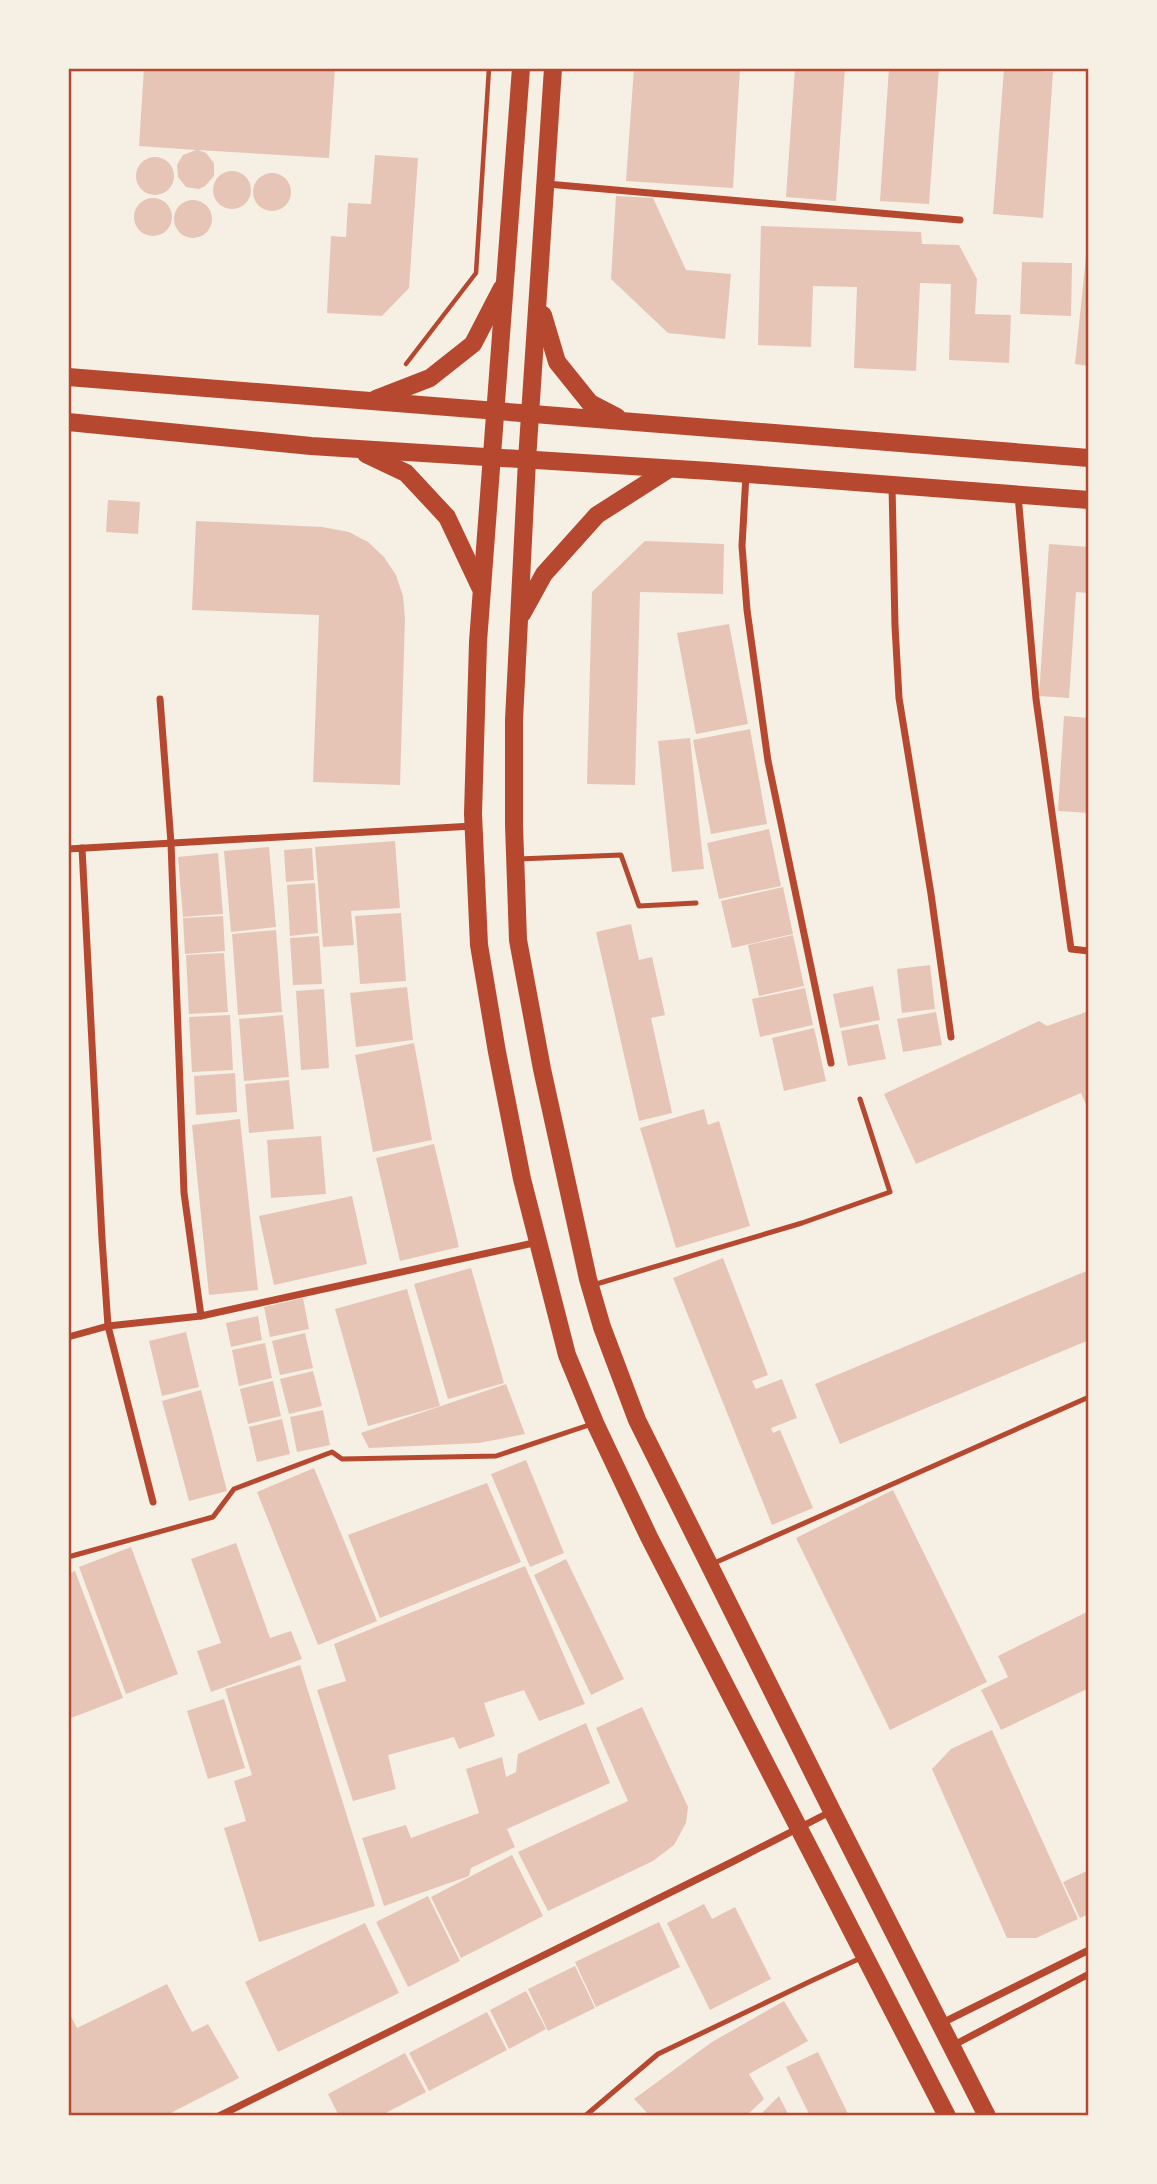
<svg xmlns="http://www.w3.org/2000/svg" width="1157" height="2184" font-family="'Alegreya Sans',sans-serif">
  <rect width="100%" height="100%" fill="#f6efe4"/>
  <g fill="#e6c5b7">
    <polygon points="144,68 335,68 329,158 198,150 206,153 214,163 214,176 205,186 199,189 186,187 178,177 177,165 183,155 196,150 139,146"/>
    <polygon points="634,68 740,68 733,188 626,181"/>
    <polygon points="795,68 845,68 836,201 786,197"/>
    <polygon points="889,68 939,68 929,204 880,201"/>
    <polygon points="1004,69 1053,72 1043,218 993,214"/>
    <polygon points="375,155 418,158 409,288 382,316 327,313 331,236 346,237 348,203 371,204"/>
    <circle cx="155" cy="176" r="19"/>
    <circle cx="232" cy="190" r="19"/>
    <circle cx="272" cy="192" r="19"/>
    <polygon points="616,196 653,198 686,270 731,274 725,339 668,333 611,279"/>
    <circle cx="153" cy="217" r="19"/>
    <circle cx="193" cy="219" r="19"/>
    <polygon points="761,226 921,232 922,244 959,245 977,279 975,314 1011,315 1009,363 949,360 951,284 920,283 916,371 854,368 857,287 813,286 811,347 758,345"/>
    <polygon points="1086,256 1089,256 1089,366 1075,364"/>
    <polygon points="1022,262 1072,263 1071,316 1020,314"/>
    <polygon points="108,500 140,502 138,534 106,532"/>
    <polygon points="196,521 322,527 349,532 368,542 384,557 396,575 403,596 405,618 400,785 313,782 319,615 192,610"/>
    <polygon points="645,541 724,544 723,594 640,592 635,785 587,784 592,592"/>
    <polygon points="1049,544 1089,547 1089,593 1076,592 1069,698 1039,696"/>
    <polygon points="729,624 748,724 696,734 677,633"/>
    <polygon points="1064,716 1089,718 1089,813 1058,811"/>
    <polygon points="750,729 767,824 711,834 693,740"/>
    <polygon points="690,738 704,869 672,872 658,741"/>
    <polygon points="769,829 781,886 719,899 707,843"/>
    <polygon points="395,841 400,908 351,911 354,945 323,947 315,847"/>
    <polygon points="269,847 276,927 231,932 224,851"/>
    <polygon points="312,848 314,880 286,882 284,850"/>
    <polygon points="218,853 223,914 183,917 178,857"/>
    <polygon points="315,883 318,933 290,936 287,885"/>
    <polygon points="783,887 793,934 732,948 721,901"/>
    <polygon points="401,913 406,981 360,984 355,916"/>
    <polygon points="223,916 225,951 185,954 183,918"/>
    <polygon points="631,924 639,960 652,957 665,1015 651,1018 672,1113 639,1121 596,932"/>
    <polygon points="276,930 282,1012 238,1015 232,934"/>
    <polygon points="793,935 804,986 759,996 748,945"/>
    <polygon points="319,936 322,984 293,985 290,938"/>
    <polygon points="224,953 228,1012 189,1014 186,955"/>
    <polygon points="930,965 935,1009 902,1013 897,969"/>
    <polygon points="873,986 880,1020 840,1028 833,994"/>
    <polygon points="407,987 413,1040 356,1047 350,993"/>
    <polygon points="805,988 813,1025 760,1037 752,999"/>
    <polygon points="324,989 329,1068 301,1070 296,991"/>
    <polygon points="1089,1011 1089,1111 1081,1093 916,1164 884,1094 1039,1021 1047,1026"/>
    <polygon points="936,1012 942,1045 903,1052 897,1019"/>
    <polygon points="230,1015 233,1070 192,1072 189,1017"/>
    <polygon points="283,1015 289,1077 244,1081 239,1019"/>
    <polygon points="878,1024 886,1059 848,1066 841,1031"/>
    <polygon points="814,1028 826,1081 784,1091 772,1038"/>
    <polygon points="414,1043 432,1140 373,1152 355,1055"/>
    <polygon points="235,1073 237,1112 196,1115 194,1076"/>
    <polygon points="289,1080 294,1129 249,1133 245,1084"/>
    <polygon points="704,1109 708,1125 719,1121 750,1226 676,1248 640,1128"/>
    <polygon points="240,1119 258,1290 209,1295 192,1125"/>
    <polygon points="321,1136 326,1194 271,1198 267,1140"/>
    <polygon points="434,1144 459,1247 400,1261 376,1158"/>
    <polygon points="352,1196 367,1264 274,1285 259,1216"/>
    <polygon points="723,1258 768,1375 752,1381 756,1389 782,1379 797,1418 771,1428 773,1433 780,1430 813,1508 772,1525 673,1278"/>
    <polygon points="471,1268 504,1383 448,1399 414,1284"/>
    <polygon points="1089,1270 1089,1340 840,1444 815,1384"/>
    <polygon points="407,1289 440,1406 368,1426 335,1309"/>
    <polygon points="303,1298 309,1329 270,1337 264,1307"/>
    <polygon points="258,1316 262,1340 231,1347 226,1323"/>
    <polygon points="186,1332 199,1387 162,1396 149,1341"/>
    <polygon points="305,1333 313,1368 280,1375 272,1341"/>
    <polygon points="265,1343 272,1378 239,1386 232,1350"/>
    <polygon points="313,1371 322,1406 289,1414 280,1379"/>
    <polygon points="273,1381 281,1416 248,1424 240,1389"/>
    <polygon points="506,1384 525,1434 479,1443 369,1448 361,1433"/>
    <polygon points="201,1390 227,1491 189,1501 162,1401"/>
    <polygon points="323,1410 330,1445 297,1452 290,1417"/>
    <polygon points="282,1419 290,1454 257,1462 249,1427"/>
    <polygon points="526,1460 564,1553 530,1567 491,1474"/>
    <polygon points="314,1468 377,1621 318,1645 257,1492"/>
    <polygon points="487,1483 521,1562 380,1618 348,1535"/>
    <polygon points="893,1490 987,1682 890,1730 796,1538"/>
    <polygon points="236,1543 270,1638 291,1631 302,1659 211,1692 197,1651 221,1643 191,1559"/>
    <polygon points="131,1547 178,1674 126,1694 79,1567"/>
    <polygon points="566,1559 624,1679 591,1695 534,1575"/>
    <polygon points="525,1566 585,1704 539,1721 524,1690 484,1703 495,1736 459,1749 454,1737 388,1755 396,1789 353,1801 317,1690 346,1681 334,1644"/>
    <polygon points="75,1571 123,1698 71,1718 68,1711 68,1574"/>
    <polygon points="1089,1611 1089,1688 1001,1730 981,1690 1008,1677 998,1656"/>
    <polygon points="300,1665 375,1906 259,1942 224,1828 246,1821 234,1781 252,1775 225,1689"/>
    <polygon points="224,1699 245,1768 208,1779 187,1711"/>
    <polygon points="642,1707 688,1807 686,1823 674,1845 653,1861 548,1911 518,1852 628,1801 596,1728"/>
    <polygon points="586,1723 610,1783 507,1829 515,1847 471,1868 469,1876 384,1906 362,1838 406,1825 411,1838 479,1813 466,1769 502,1757 506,1777 516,1772 518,1754"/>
    <polygon points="992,1730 1078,1919 1036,1938 1007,1938 932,1769 951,1749"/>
    <polygon points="512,1855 543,1916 461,1958 431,1897"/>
    <polygon points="1089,1870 1089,1914 1080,1918 1063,1882"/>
    <polygon points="428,1896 460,1961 408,1987 376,1922"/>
    <polygon points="704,1904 712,1919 735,1907 771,1979 710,2010 667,1923"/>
    <polygon points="659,1922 680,1967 596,2007 575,1962"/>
    <polygon points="365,1923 399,1993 278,2052 245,1982"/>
    <polygon points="575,1966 595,2008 548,2031 528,1989"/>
    <polygon points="167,1984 192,2032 208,2024 239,2078 165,2116 70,2116 68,2113 68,2011 77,2028"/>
    <polygon points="526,1991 546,2029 509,2049 490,2010"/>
    <polygon points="784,2001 808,2041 749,2074 764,2099 746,2116 650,2116 634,2099 712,2042"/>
    <polygon points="487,2012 507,2050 429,2091 409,2053"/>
    <polygon points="818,2052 849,2116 810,2116 786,2067"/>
    <polygon points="405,2053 426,2092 380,2116 339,2116 328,2094"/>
    <polygon points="779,2096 789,2116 759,2116"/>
  </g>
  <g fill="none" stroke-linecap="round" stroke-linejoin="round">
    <polyline stroke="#b5482f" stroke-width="4.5" points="406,364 476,273 489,68"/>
    <g stroke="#b5482f" stroke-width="5">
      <polyline points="518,859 621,855 639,906 696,903"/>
      <polyline points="593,1285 802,1223 890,1192 860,1099"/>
      <polyline points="68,1557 213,1517 234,1489 332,1452 342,1459 496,1456 592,1424"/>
      <polyline points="712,1564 1089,1397"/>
      <polyline points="585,2116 658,2054 811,1981 863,1957"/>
    </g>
    <g stroke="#b5482f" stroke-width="7">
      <polyline points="547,184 960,220"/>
      <polyline points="746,474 742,546 747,610 768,761 831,1063"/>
      <polyline points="892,485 895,626 899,698 931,894 951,1037"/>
      <polyline points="1018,495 1036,699 1071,949 1089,951"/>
      <polyline points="160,699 171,843 184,1193 201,1316"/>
      <polyline points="82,848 102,1239 108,1326 153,1502"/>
      <polyline points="68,849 473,826"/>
      <polyline points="68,1337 108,1326 201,1316 538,1242"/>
      <polyline points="942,2023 1089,1950"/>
      <polyline points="952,2046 1089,1974"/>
      <polyline points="219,2116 734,1861 832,1811"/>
    </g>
    <g stroke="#b5482f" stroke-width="18">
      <polyline points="521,68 478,642 473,814 479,945 497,1052 522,1179 567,1355 595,1423 649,1537 947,2116"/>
      <polyline points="553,68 527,460 514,720 514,825 518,940 542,1069 588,1279 602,1327 637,1420 832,1811 987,2116"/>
      <polyline points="543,315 557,362 590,403 617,417"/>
      <polyline points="68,377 1089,458"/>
      <polyline points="376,399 430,378 473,344 502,288"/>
      <polyline points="68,422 311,446 710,471 1089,500"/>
      <polyline points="366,454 406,473 447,517 480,587"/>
      <polyline points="522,614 544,574 597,515 669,469"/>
    </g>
  </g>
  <rect width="1157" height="2184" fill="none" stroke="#f6efe4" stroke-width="140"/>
  <rect x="70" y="70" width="1017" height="2044" fill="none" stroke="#b5482f" stroke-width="2.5"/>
</svg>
